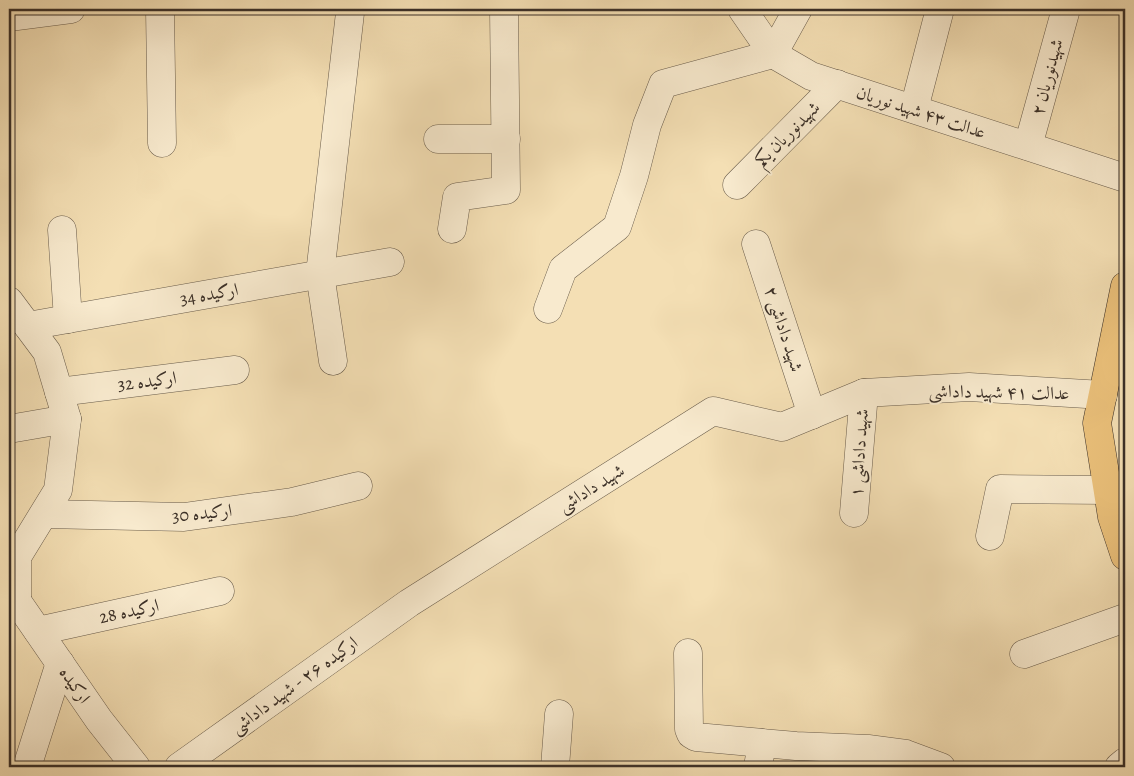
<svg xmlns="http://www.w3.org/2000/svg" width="1134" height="776" font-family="Alegreya,Amiri,serif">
  <rect width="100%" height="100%" fill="#f4dfb4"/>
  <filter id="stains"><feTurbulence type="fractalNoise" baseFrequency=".004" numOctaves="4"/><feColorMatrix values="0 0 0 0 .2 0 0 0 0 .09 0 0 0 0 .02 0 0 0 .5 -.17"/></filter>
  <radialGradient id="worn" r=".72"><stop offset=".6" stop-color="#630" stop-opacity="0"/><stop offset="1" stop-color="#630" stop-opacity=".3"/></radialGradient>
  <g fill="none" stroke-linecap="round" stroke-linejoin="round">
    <g stroke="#695c4b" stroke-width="29">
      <g id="minor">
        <polyline points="160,9 162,143"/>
        <polyline points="742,9 773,54 811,76 1125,178"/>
        <polyline points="9,17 71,9"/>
        <polyline points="914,109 940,9"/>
        <polyline points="438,139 506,139"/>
        <polyline points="1028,146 1066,9"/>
        <polyline points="737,185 837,84"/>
        <polyline points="452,229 457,197 506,190 504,9"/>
        <polyline points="62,230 68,319"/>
        <polyline points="756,244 812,415"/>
        <polyline points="9,301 47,352 67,419 58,490 17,557 17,601"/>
        <polyline points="548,309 563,269 617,227 634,176 647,125 663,84 773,54 798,9"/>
        <polyline points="28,326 390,262"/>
        <polyline points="333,361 320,274 350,13"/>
        <polyline points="59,392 235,370"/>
        <polyline points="9,429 67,419"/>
        <polyline points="854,513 864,393"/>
        <polyline points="44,514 184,517 292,502 358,486"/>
        <polyline points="990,536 1000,489 1108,490"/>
        <polyline points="17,601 99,720 136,767"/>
        <polyline points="38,631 220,591"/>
        <polyline points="688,653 689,729 691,734 696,737 796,746 868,749 906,754 941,767"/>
        <polyline points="1024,654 1125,618"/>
        <polyline points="27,767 60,663"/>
        <polyline points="179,767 409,603 713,411 782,427 864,393 969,387 1103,395"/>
        <polyline points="555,767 559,714"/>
        <polyline points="758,767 762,743"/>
        <polyline points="1119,767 1125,762"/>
      </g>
    </g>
    <g stroke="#3b3028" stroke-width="29">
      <polyline id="major" points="1125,286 1097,423 1112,517 1125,556"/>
    </g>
    <use href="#minor" stroke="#f8eace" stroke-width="28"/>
    <use href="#major" stroke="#eac07a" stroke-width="28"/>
  </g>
  <g text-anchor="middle" stroke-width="4" stroke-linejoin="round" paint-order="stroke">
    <g font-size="18" fill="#3b3028" stroke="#f8eace">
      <text transform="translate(1047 77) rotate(-75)" y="6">شهیدنوریان ۲</text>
      <text transform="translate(921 112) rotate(18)" y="6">عدالت ۴۳ شهید نوریان</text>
      <text transform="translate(787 134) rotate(-45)" y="6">شهیدنوریان یکم</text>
      <text transform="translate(209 294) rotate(-10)" y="6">ارکیده 34</text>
      <text transform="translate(784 329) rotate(72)" y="6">شهید داداشی ۲</text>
      <text transform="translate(147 381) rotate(-7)" y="6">ارکیده 32</text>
      <text transform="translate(999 392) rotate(1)" y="6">عدالت ۴۱ شهید داداشی</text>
      <text transform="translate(859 453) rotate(-86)" y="6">شهید داداشی ۱</text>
      <text transform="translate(591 488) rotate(-32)" y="6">شهید داداشی</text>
      <text transform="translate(202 513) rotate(-6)" y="6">ارکیده 30</text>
      <text transform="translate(129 611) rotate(-12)" y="6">ارکیده 28</text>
      <text transform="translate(75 685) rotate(55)" y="6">ارکیده</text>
      <text transform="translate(294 685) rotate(-36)" y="6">ارکیده ۲۶ - شهید داداشی</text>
    </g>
  </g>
  <rect width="1134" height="776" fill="none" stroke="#f4dfb4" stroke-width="30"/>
  <rect x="10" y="10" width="1114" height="756" fill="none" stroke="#3b3028" stroke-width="2.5"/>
  <rect x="15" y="15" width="1104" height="746" fill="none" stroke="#3b3028"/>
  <rect width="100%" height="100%" filter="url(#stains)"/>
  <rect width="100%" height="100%" fill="url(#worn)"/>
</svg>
